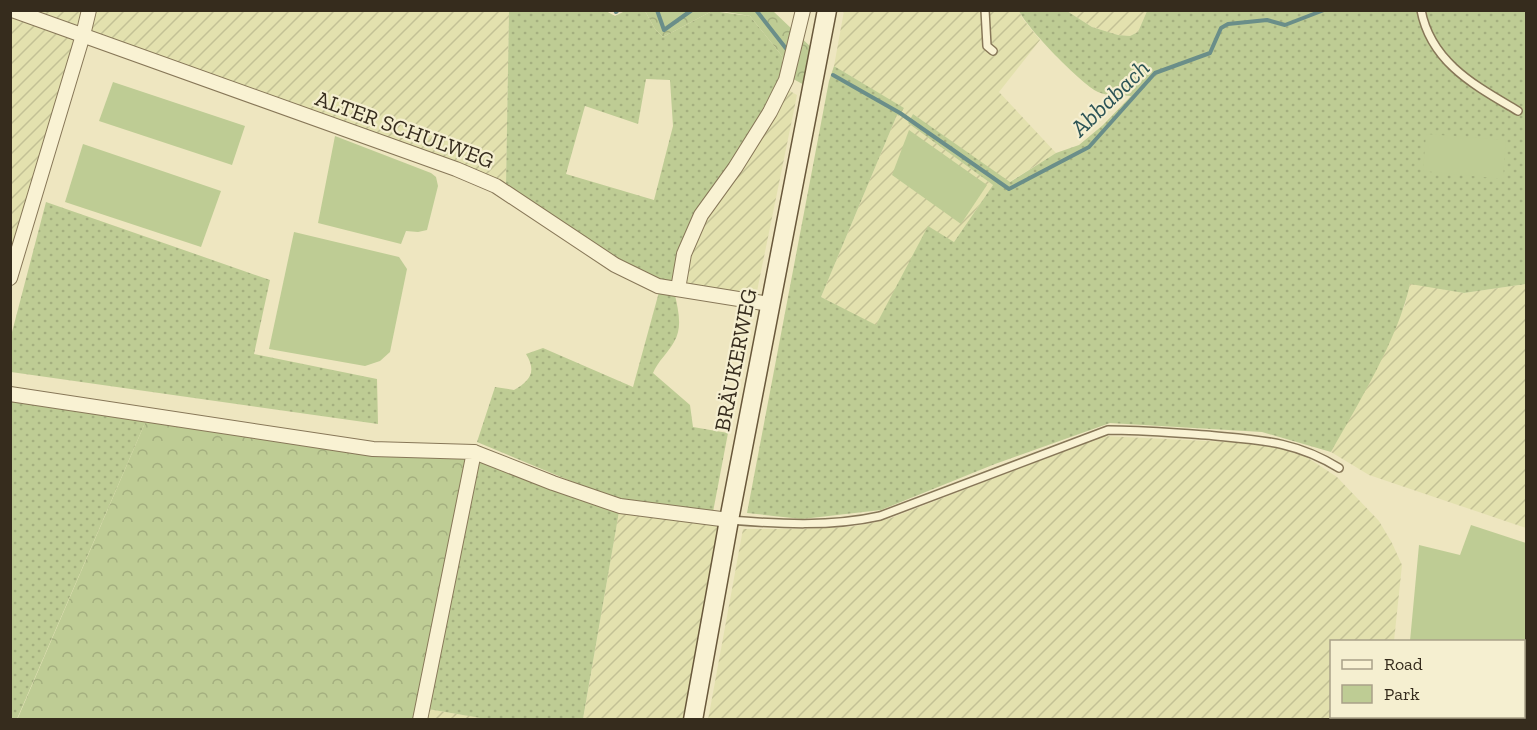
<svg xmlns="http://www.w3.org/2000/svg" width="1537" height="730" font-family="'Zilla Slab',serif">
  <defs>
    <pattern id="farmland-furrows" width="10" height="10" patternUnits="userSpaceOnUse" patternTransform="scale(1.5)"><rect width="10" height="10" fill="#e3e1ae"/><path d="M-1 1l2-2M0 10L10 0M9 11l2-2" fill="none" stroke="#c3c195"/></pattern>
    <pattern id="grass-dots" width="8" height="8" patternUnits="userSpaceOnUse" patternTransform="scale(1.5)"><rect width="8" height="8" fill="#becc94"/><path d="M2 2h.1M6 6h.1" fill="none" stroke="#a4af7f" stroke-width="1.8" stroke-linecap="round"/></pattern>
    <pattern id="forest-crowns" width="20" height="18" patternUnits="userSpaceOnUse" patternTransform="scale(1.5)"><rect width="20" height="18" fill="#becc94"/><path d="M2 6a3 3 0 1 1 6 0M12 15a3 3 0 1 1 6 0" fill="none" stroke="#a4af7f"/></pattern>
  </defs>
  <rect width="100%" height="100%" fill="#eee6c0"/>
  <g fill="url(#farmland-furrows)">
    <polygon points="11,11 509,11 506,185 80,30 11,260"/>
    <polygon points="844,11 1019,11 1023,19 1040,40 999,92 1056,153 1009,182 913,114 908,123 993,185 954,242 928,227 876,326 821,297 897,115 899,116 903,108 834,66"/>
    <polygon points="1067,11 1147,11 1138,32 1130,36 1118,35 1092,27"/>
    <polygon points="783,87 797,95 755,301 678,289 684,254"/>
    <polygon points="1410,283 1464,293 1526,284 1526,528 1369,475 1331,452 1372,377 1405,305"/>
    <polygon points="1103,436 1249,443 1282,449 1308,458 1337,477 1379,521 1392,543 1402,565 1394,641 1332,642 1332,716 1468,716 1477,719 708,720 743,529 802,529 849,527 872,523 891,518"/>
    <polygon points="620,506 729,520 686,719 583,720"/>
    <polygon points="422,708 486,719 420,720"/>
  </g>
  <g fill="url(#grass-dots)" fill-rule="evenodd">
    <path d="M509 11H606L615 16 625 11H645L655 29 663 37 712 11 750 16 782 56 783 80 730 168 674 285 616 262 506 185ZM646 79 670 80 673 126 654 200 566 174 585 106 638 124Z"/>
    <path d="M1019 11H1067L1092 27 1118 35 1130 36 1138 32 1147 11H1526V284L1464 293 1410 284C1398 339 1359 402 1331 452L1262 432 1110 423 995 464 881 510 802 519 747 513 829 81 834 66 904 108 899 116 897 115 821 297 876 325 928 226 954 242 993 185 908 123 913 114 1010 182 1056 153 1079 145 1103 125 1131 96C1120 95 1109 97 1098 92 1081 84 1027 28 1019 11Z"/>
    <polygon points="46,202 270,280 254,354 377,379 378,424 11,372 11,336"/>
    <path d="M659 292 675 295C678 310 683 327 674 342 668 353 658 361 653 373L690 405 693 427 728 433 713 512 609 497 477 442 495 387 514 390C530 381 537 372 526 354L543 348 633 387Z"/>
    <polygon points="11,399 148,416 17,719 11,720"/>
    <polygon points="474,452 620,506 583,719 486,719 422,708"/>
  </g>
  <g fill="url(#forest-crowns)">
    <polygon points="645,11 712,11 663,37 655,29"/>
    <polygon points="720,11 773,11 814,50 808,87 784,74 782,56 750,16"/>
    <polygon points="148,416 373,449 474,452 420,719 17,720"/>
  </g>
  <g fill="#becc94">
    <polygon points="113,82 245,126 232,165 99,121"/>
    <polygon points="909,130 987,185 961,224 892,175"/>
    <polygon points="1426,134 1506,140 1503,179 1423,171"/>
    <polygon points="335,136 431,173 436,177 438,186 427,230 418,232 406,231 401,244 318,223"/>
    <polygon points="83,144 221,191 201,247 65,202"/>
    <polygon points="294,232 399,257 407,269 390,352 380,361 365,366 269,349"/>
    <polygon points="1471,525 1526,543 1526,719 1477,720 1468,717 1524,716 1524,642 1410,641 1419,545 1460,555"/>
  </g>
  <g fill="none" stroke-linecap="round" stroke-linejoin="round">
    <g stroke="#6a8e89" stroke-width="4">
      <polyline points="615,10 616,12 618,10"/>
      <polyline points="657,10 664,30 692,10"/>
      <polyline points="756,10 788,51"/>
      <polyline points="833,75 900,113 1009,189 1089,147 1155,73 1210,53 1221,28 1228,24 1267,20 1285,25 1324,10"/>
    </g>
    <g stroke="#877758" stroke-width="10">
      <g id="lane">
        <polyline points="985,10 987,46 993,51"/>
        <path d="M1421 10C1431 63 1476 86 1518 111"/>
        <path d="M729 520C779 524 831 527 880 516L1108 430C1141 430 1173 433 1206 435 1257 440 1294 440 1339 468"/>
      </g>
    </g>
    <g stroke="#877758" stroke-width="16">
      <g id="street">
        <polyline points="12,10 456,169 496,186 615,265 658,286 770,304"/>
        <polyline points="10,278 83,35 89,10"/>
        <polyline points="678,289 684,254 701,215 735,168 770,112 786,80 803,10"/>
        <polyline points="10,394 373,449 474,452 420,720"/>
        <polyline points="474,452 553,483 620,506 729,520"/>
      </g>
    </g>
    <g stroke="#69583b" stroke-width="21">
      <polyline id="secondary" points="693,720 729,520 827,10"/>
    </g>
    <use href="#lane" stroke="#f9f2d3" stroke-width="7"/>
    <use href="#street" stroke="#f9f2d3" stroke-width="14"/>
    <use href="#secondary" stroke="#f9f2d3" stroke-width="18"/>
  </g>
  <g text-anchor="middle" stroke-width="4.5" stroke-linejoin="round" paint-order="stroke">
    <g font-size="22" fill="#362c1d" stroke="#f5efd0">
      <text transform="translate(405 129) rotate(20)" y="8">ALTER SCHULWEG</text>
      <text transform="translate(735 360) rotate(-79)" y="8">BRÄUKERWEG</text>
    </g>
    <g font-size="24" font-style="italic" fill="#2c5456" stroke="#f5efd0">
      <text transform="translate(1110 98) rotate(-44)" y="8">Abbabach</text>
    </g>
  </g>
  <rect width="1537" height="730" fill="none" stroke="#362c1d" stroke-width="24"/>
  <rect x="1330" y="640" width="195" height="78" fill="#f5efd0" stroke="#a9a188" stroke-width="1.5"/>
  <rect x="1342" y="660" width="30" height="9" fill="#f9f2d3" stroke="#a9a188" stroke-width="1.5"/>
  <text x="1384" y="670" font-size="18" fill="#362c1d">Road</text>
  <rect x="1342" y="685" width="30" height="18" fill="#becc94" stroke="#a9a188" stroke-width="1.5"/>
  <text x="1384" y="700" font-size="18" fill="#362c1d">Park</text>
</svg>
